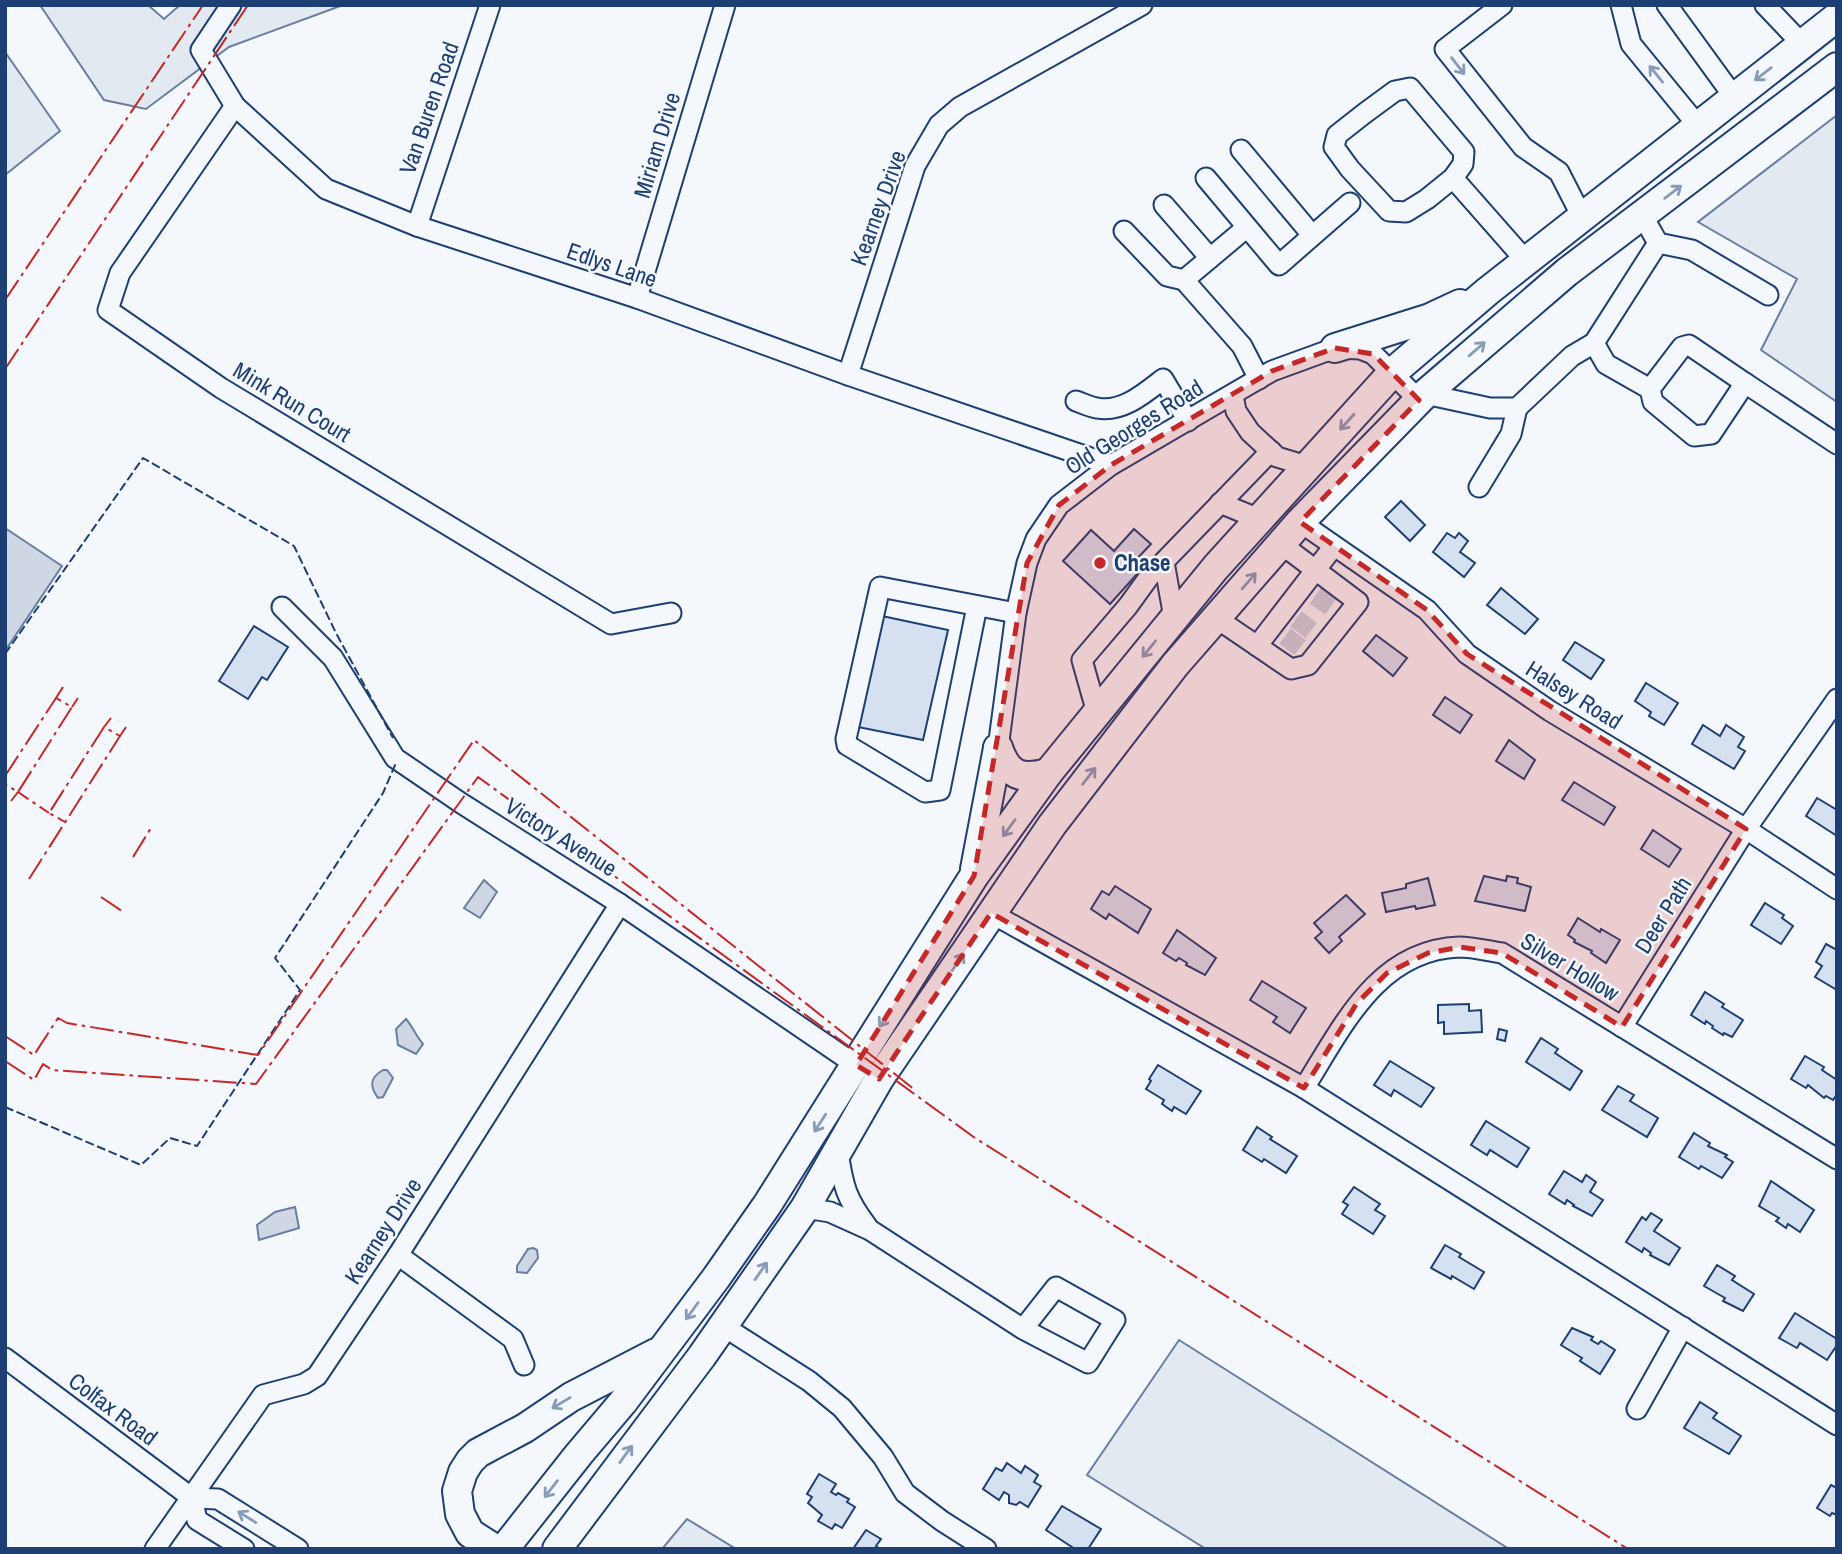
<svg xmlns="http://www.w3.org/2000/svg" width="1842" height="1554" font-family="'Archivo Narrow',sans-serif">
  <rect width="100%" height="100%" fill="#f4f7fb"/>
  <g fill="#e3e9f0" stroke="#687fa3" stroke-width="2">
    <polygon points="40,5 148,5 164,19 180,5 343,5 229,47 146,109 104,100"/>
    <polygon points="5,52 60,131 5,175"/>
    <polygon points="1837,115 1837,402 1761,350 1797,279 1698,222"/>
    <polygon points="1179,1340 1509,1549 1206,1549 1087,1475"/>
    <polygon points="687,1519 736,1549 662,1549"/>
  </g>
  <g fill="#cfd7e4" stroke="#687fa3" stroke-width="2">
    <polygon points="5,528 62,566 5,651"/>
    <polygon points="484,880 497,892 480,918 464,908"/>
    <path d="M406 1019C413 1027 416 1036 423 1044L416 1054 398 1045 396 1029Z"/>
    <path d="M383 1070H387L393 1078 383 1097 378 1098C370 1087 369 1078 383 1070Z"/>
    <polygon points="295,1207 299,1228 259,1240 257,1225 275,1212"/>
    <polygon points="533,1248 537,1250 538,1258 527,1273 517,1272 517,1266 528,1249"/>
  </g>
  <g fill="#d5e0f0" stroke="#1d3f73" stroke-width="2">
    <polygon points="1401,501 1425,525 1410,541 1385,517"/>
    <polygon points="1134,529 1151,544 1130,566 1138,573 1110,604 1063,561 1091,530 1114,551"/>
    <polygon points="1447,533 1455,538 1459,533 1468,541 1460,552 1475,563 1464,577 1433,552"/>
    <polygon points="1501,588 1538,619 1525,634 1487,605"/>
    <polygon points="882,616 948,630 923,740 858,727"/>
    <polygon points="254,626 288,647 267,680 262,677 248,699 219,681"/>
    <polygon points="1376,635 1407,658 1393,676 1363,651"/>
    <polygon points="1575,642 1604,660 1591,679 1563,660"/>
    <polygon points="1646,683 1678,703 1664,725 1649,716 1651,712 1635,701"/>
    <polygon points="1445,697 1472,715 1460,733 1433,715"/>
    <polygon points="1703,725 1720,736 1726,725 1744,737 1738,747 1745,751 1734,769 1692,744"/>
    <polygon points="1509,740 1535,760 1524,779 1496,761"/>
    <polygon points="1574,782 1615,807 1604,825 1562,800"/>
    <polygon points="1817,798 1837,810 1837,836 1806,816"/>
    <polygon points="1653,830 1681,849 1669,867 1641,849"/>
    <polygon points="1484,876 1506,881 1507,876 1518,878 1517,883 1531,887 1525,911 1475,901"/>
    <polygon points="1428,878 1435,905 1416,909 1415,906 1386,912 1382,893 1406,888 1406,884"/>
    <polygon points="1115,886 1151,909 1138,933 1109,914 1106,919 1091,909 1102,891 1109,895"/>
    <polygon points="1346,895 1365,914 1339,937 1342,941 1329,953 1315,938 1322,932 1314,923"/>
    <polygon points="1765,903 1784,915 1782,918 1793,926 1781,944 1751,925"/>
    <polygon points="1578,918 1600,932 1601,929 1620,940 1606,963 1591,953 1592,951 1574,942 1575,940 1568,935"/>
    <polygon points="1177,930 1216,958 1205,975 1186,965 1187,963 1179,958 1176,961 1163,953"/>
    <polygon points="1826,944 1837,950 1837,990 1815,977 1822,966 1816,962"/>
    <polygon points="1262,981 1306,1008 1290,1033 1273,1022 1277,1017 1250,1000"/>
    <polygon points="1705,992 1724,1004 1722,1007 1743,1020 1732,1037 1724,1033 1723,1035 1712,1028 1713,1026 1706,1021 1705,1024 1691,1015"/>
    <polygon points="1469,1004 1469,1011 1481,1010 1482,1032 1444,1034 1444,1022 1438,1023 1438,1005"/>
    <polygon points="1499,1029 1507,1031 1505,1041 1497,1039"/>
    <polygon points="1541,1038 1558,1049 1555,1053 1582,1071 1570,1090 1526,1062"/>
    <polygon points="1805,1056 1824,1067 1822,1070 1837,1080 1837,1094 1833,1100 1826,1096 1824,1098 1808,1085 1806,1088 1791,1079"/>
    <polygon points="1390,1061 1434,1088 1421,1107 1394,1090 1391,1096 1374,1085"/>
    <polygon points="1158,1065 1201,1091 1186,1114 1174,1107 1172,1111 1162,1104 1164,1100 1146,1089 1151,1081 1149,1079"/>
    <polygon points="1618,1086 1634,1095 1630,1101 1658,1118 1647,1137 1602,1110"/>
    <polygon points="1486,1121 1529,1148 1517,1167 1490,1150 1487,1155 1471,1145"/>
    <polygon points="1257,1127 1272,1137 1270,1139 1297,1156 1286,1173 1264,1159 1262,1162 1243,1150"/>
    <polygon points="1694,1133 1710,1143 1708,1146 1727,1155 1725,1157 1733,1162 1722,1178 1701,1166 1699,1169 1679,1157"/>
    <polygon points="1564,1171 1582,1182 1586,1175 1596,1182 1590,1192 1603,1200 1592,1216 1573,1206 1574,1205 1567,1200 1565,1204 1549,1194"/>
    <polygon points="1771,1181 1814,1210 1800,1232 1788,1224 1786,1228 1776,1221 1779,1218 1759,1206"/>
    <polygon points="1354,1187 1380,1204 1375,1210 1385,1216 1373,1234 1342,1214 1348,1205 1343,1202"/>
    <polygon points="1651,1213 1662,1220 1654,1231 1680,1248 1669,1265 1650,1255 1651,1253 1644,1248 1642,1252 1626,1242 1642,1217 1646,1220"/>
    <polygon points="1445,1245 1461,1254 1459,1257 1484,1272 1474,1289 1452,1276 1451,1279 1431,1268"/>
    <polygon points="1717,1265 1735,1276 1732,1280 1754,1294 1743,1311 1723,1301 1725,1298 1704,1286"/>
    <polygon points="1795,1313 1837,1339 1837,1345 1827,1360 1800,1343 1797,1348 1779,1338"/>
    <polygon points="1572,1328 1593,1337 1591,1340 1598,1344 1601,1341 1615,1350 1600,1374 1580,1361 1582,1358 1561,1345"/>
    <polygon points="1700,1402 1717,1413 1713,1418 1741,1436 1729,1454 1684,1428"/>
    <polygon points="1007,1463 1021,1473 1025,1466 1038,1475 1034,1482 1041,1486 1028,1507 1020,1502 1016,1505 1009,1503 1009,1495 1004,1492 999,1500 983,1489 996,1468 1002,1471"/>
    <polygon points="819,1474 836,1484 831,1492 836,1495 838,1493 849,1499 847,1502 855,1507 842,1528 835,1524 832,1529 818,1521 822,1515 808,1503 812,1497 807,1494"/>
    <polygon points="1831,1485 1837,1488 1837,1515 1832,1513 1830,1516 1817,1508"/>
    <polygon points="1062,1506 1101,1529 1088,1549 1075,1549 1046,1530"/>
    <polygon points="866,1530 881,1539 876,1546 880,1549 853,1549"/>
  </g>
  <g fill="none" stroke-linecap="round" stroke-linejoin="round">
    <g stroke="#c9d2e0" stroke-width="19" stroke-dasharray="19 10" stroke-linecap="butt">
      <polyline points="1315,596 1334,609"/>
      <polyline points="1296,619 1316,634"/>
      <polyline points="1285,636 1303,650"/>
    </g>
    <g stroke="#1d3f73" stroke-width="23">
      <g id="minor">
        <polyline points="231,5 201,50 235,106 326,189 417,226 637,298 848,375 1111,465"/>
        <polyline points="1502,5 1445,49 1523,147 1559,172 1582,217"/>
        <polyline points="1621,5 1631,44 1699,127"/>
        <polyline points="1667,5 1734,97"/>
        <polyline points="1765,5 1802,44"/>
        <polygon points="1410,88 1464,152 1463,164 1453,178 1427,199 1406,212 1389,211 1350,169 1334,147 1337,135 1365,113 1395,91"/>
        <polyline points="235,106 120,273 108,310 221,388 611,624 671,613"/>
        <polyline points="1241,150 1312,235"/>
        <polyline points="1206,178 1279,265 1350,203"/>
        <polyline points="1453,178 1526,261"/>
        <polyline points="1164,205 1210,258"/>
        <polyline points="1642,215 1658,243 1692,250 1768,295"/>
        <polyline points="417,226 490,5"/>
        <polyline points="1246,228 1184,280 1242,346 1259,379"/>
        <polyline points="1124,231 1167,276 1184,280"/>
        <polyline points="637,298 725,5"/>
        <polyline points="1594,343 1606,364 1650,389 1653,402 1694,436 1711,434 1745,383 1689,345 1682,347 1650,389"/>
        <polyline points="848,375 915,166 939,125 960,107 1142,5"/>
        <polyline points="1745,383 1837,444"/>
        <polyline points="1425,394 1490,408 1517,408 1572,356 1594,343 1658,243"/>
        <polyline points="1233,395 1236,411 1250,432 1277,457 1307,466"/>
        <path d="M1076 401C1082 403 1090 407 1097 408 1122 413 1145 393 1163 379L1188 421"/>
        <polyline points="1479,487 1511,434 1517,408"/>
        <polyline points="1220,503 1259,519"/>
        <polyline points="1300,522 1427,610 1467,654 1550,711 1746,829 1837,889"/>
        <polyline points="1164,562 1174,618"/>
        <polyline points="977,606 940,790 925,792 847,745 846,739 880,587 1016,613"/>
        <polyline points="282,607 333,658 395,758 461,803 620,904 856,1065"/>
        <polyline points="1216,618 1291,669 1308,665 1358,602 1281,544"/>
        <polyline points="1257,646 1334,546"/>
        <polyline points="1097,713 1082,660 1128,606 1149,577 1271,451"/>
        <polyline points="998,748 1016,613 1027,563 1036,539 1059,505 1111,465 1272,371 1335,348 1360,349 1373,354 1419,400"/>
        <polyline points="991,913 1304,1088 1837,1425"/>
        <polyline points="1622,1027 1746,829 1837,699"/>
        <path d="M1304 1088C1342 1028 1377 950 1459 947 1473 947 1488 951 1502 953L1837 1159"/>
        <path d="M838 1152C843 1185 846 1199 867 1226"/>
        <polyline points="805,1208 830,1212 870,1230 1023,1329 1088,1363 1115,1320 1056,1287 1023,1329"/>
        <polyline points="398,1255 513,1339 524,1365"/>
        <polyline points="723,1326 809,1381 842,1408 883,1457 905,1493 942,1521 986,1549"/>
        <polyline points="5,1358 192,1498 218,1499 298,1549"/>
        <polyline points="1637,1409 1683,1327"/>
        <polyline points="192,1498 197,1520 244,1549"/>
        <polyline points="155,1549 263,1395 304,1384 317,1376 398,1255 620,904"/>
      </g>
    </g>
    <g stroke="#1d3f73" stroke-width="32">
      <g id="highway">
        <polyline points="1335,348 1430,318 1460,304"/>
        <path d="M998 748C1008 776 1021 780 1048 773"/>
        <polyline points="975,869 998,748"/>
        <polyline points="495,1549 470,1533 460,1514 457,1491 463,1472 470,1461 478,1453 525,1428 571,1397 656,1353"/>
        <polyline points="504,1549 579,1454 623,1402 716,1278 767,1205 974,876 1048,773 1216,567 1393,372 1488,291 1837,17"/>
        <polyline points="557,1549 702,1356 805,1208 879,1079 1052,825 1175,665 1300,522 1425,394 1567,272 1837,67"/>
      </g>
    </g>
    <use href="#minor" stroke="#f4f7fb" stroke-width="19"/>
    <use href="#highway" stroke="#f4f7fb" stroke-width="28"/>
    <g stroke="#1d3f73" stroke-width="2" stroke-dasharray="9 3.5" stroke-linecap="butt">
      <polyline points="5,654 143,458 294,546 336,633 393,738"/>
      <polyline points="5,1107 141,1165 170,1138 197,1146 300,990 275,958 383,793 396,763"/>
    </g>
    <g stroke="#c62828" stroke-width="2" stroke-dasharray="24 5 3.5 5" stroke-linecap="butt">
      <polyline points="5,300 203,5"/>
      <polyline points="5,369 248,5"/>
      <polyline points="56,698 63,687"/>
      <polyline points="72,707 78,698"/>
      <polyline points="104,727 111,718"/>
      <polyline points="120,736 126,727"/>
      <polyline points="5,776 56,698 72,707 18,792 5,784"/>
      <polyline points="11,801 18,792 49,813"/>
      <polyline points="133,857 151,828"/>
      <polyline points="29,879 120,736 104,727 49,813 65,822"/>
      <polyline points="101,897 125,913"/>
      <polyline points="5,1036 34,1055 58,1018 67,1023 258,1055 474,740 915,1090"/>
      <polyline points="5,1061 34,1080 43,1064 52,1070 256,1084 478,777 975,1138 1628,1549"/>
    </g>
  </g>
  <defs><path id="oneway-shaft" d="M-6 0H5M1.5-3L5.5 0L1.5 3" fill="none" stroke-width="1.6" stroke-linecap="round" stroke-linejoin="round" transform="scale(1.75)"/></defs>
  <g stroke="#889bb7">
    <use href="#oneway-shaft" transform="translate(1458 66) rotate(52)"/>
    <use href="#oneway-shaft" transform="translate(1656 74) rotate(-129)"/>
    <use href="#oneway-shaft" transform="translate(1763 74) rotate(142)"/>
    <use href="#oneway-shaft" transform="translate(1673 192) rotate(-37)"/>
    <use href="#oneway-shaft" transform="translate(1477 349) rotate(-41)"/>
    <use href="#oneway-shaft" transform="translate(1347 422) rotate(132)"/>
    <use href="#oneway-shaft" transform="translate(1249 581) rotate(-49)"/>
    <use href="#oneway-shaft" transform="translate(1149 649) rotate(129)"/>
    <use href="#oneway-shaft" transform="translate(1089 776) rotate(-52)"/>
    <use href="#oneway-shaft" transform="translate(1009 828) rotate(126)"/>
    <use href="#oneway-shaft" transform="translate(958 962) rotate(-56)"/>
    <use href="#oneway-shaft" transform="translate(885 1018) rotate(123)"/>
    <use href="#oneway-shaft" transform="translate(820 1123) rotate(123)"/>
    <use href="#oneway-shaft" transform="translate(761 1271) rotate(-55)"/>
    <use href="#oneway-shaft" transform="translate(692 1311) rotate(126)"/>
    <use href="#oneway-shaft" transform="translate(561 1403) rotate(149)"/>
    <use href="#oneway-shaft" transform="translate(626 1454) rotate(-54)"/>
    <use href="#oneway-shaft" transform="translate(551 1489) rotate(128)"/>
    <use href="#oneway-shaft" transform="translate(247 1517) rotate(-148)"/>
  </g>
  <path fill="#c62828" fill-opacity="0.2" stroke="#c62828" stroke-width="5" stroke-dasharray="14 9" stroke-linejoin="round" d="M1335 348 1373 354 1419 400 1300 522 1427 610 1467 654 1746 829 1622 1027 1502 953 1460 947 1428 953 1387 973 1357 1003 1304 1088 991 913 879 1079 856 1065 974 876 1027 563 1059 505 1111 465 1272 371Z"/>
  <circle fill="#c62828" stroke="#f4f7fb" stroke-width="2.5" cx="1100" cy="563" r="7"/>
  <g text-anchor="middle" stroke-width="5" stroke-linejoin="round" paint-order="stroke">
    <g font-size="23" fill="#1d3f73" stroke="#f4f7fb">
      <text transform="translate(429 108) rotate(-71)" y="8">Van Buren Road</text>
      <text transform="translate(657 145) rotate(-73)" y="8">Miriam Drive</text>
      <text transform="translate(878 208) rotate(-70)" y="8">Kearney Drive</text>
      <text transform="translate(612 265) rotate(19)" y="8">Edlys Lane</text>
      <text transform="translate(292 402) rotate(31)" y="8">Mink Run Court</text>
      <text transform="translate(1134 427) rotate(-32)" y="8">Old Georges Road</text>
      <text transform="translate(1574 695) rotate(32)" y="8">Halsey Road</text>
      <text transform="translate(561 837) rotate(32)" y="8">Victory Avenue</text>
      <text transform="translate(1663 915) rotate(-58)" y="8">Deer Path</text>
      <text transform="translate(1570 967) rotate(31)" y="8">Silver Hollow</text>
      <text transform="translate(383 1231) rotate(-57)" y="8">Kearney Drive</text>
      <text transform="translate(113 1409) rotate(37)" y="8">Colfax Road</text>
    </g>
    <g font-size="23" font-weight="bold" fill="#1d3f73" stroke="#f4f7fb" text-anchor="start">
      <text x="1114" y="571">Chase</text>
    </g>
  </g>
  <rect width="1842" height="1554" fill="none" stroke="#1d3f73" stroke-width="14"/>
</svg>
